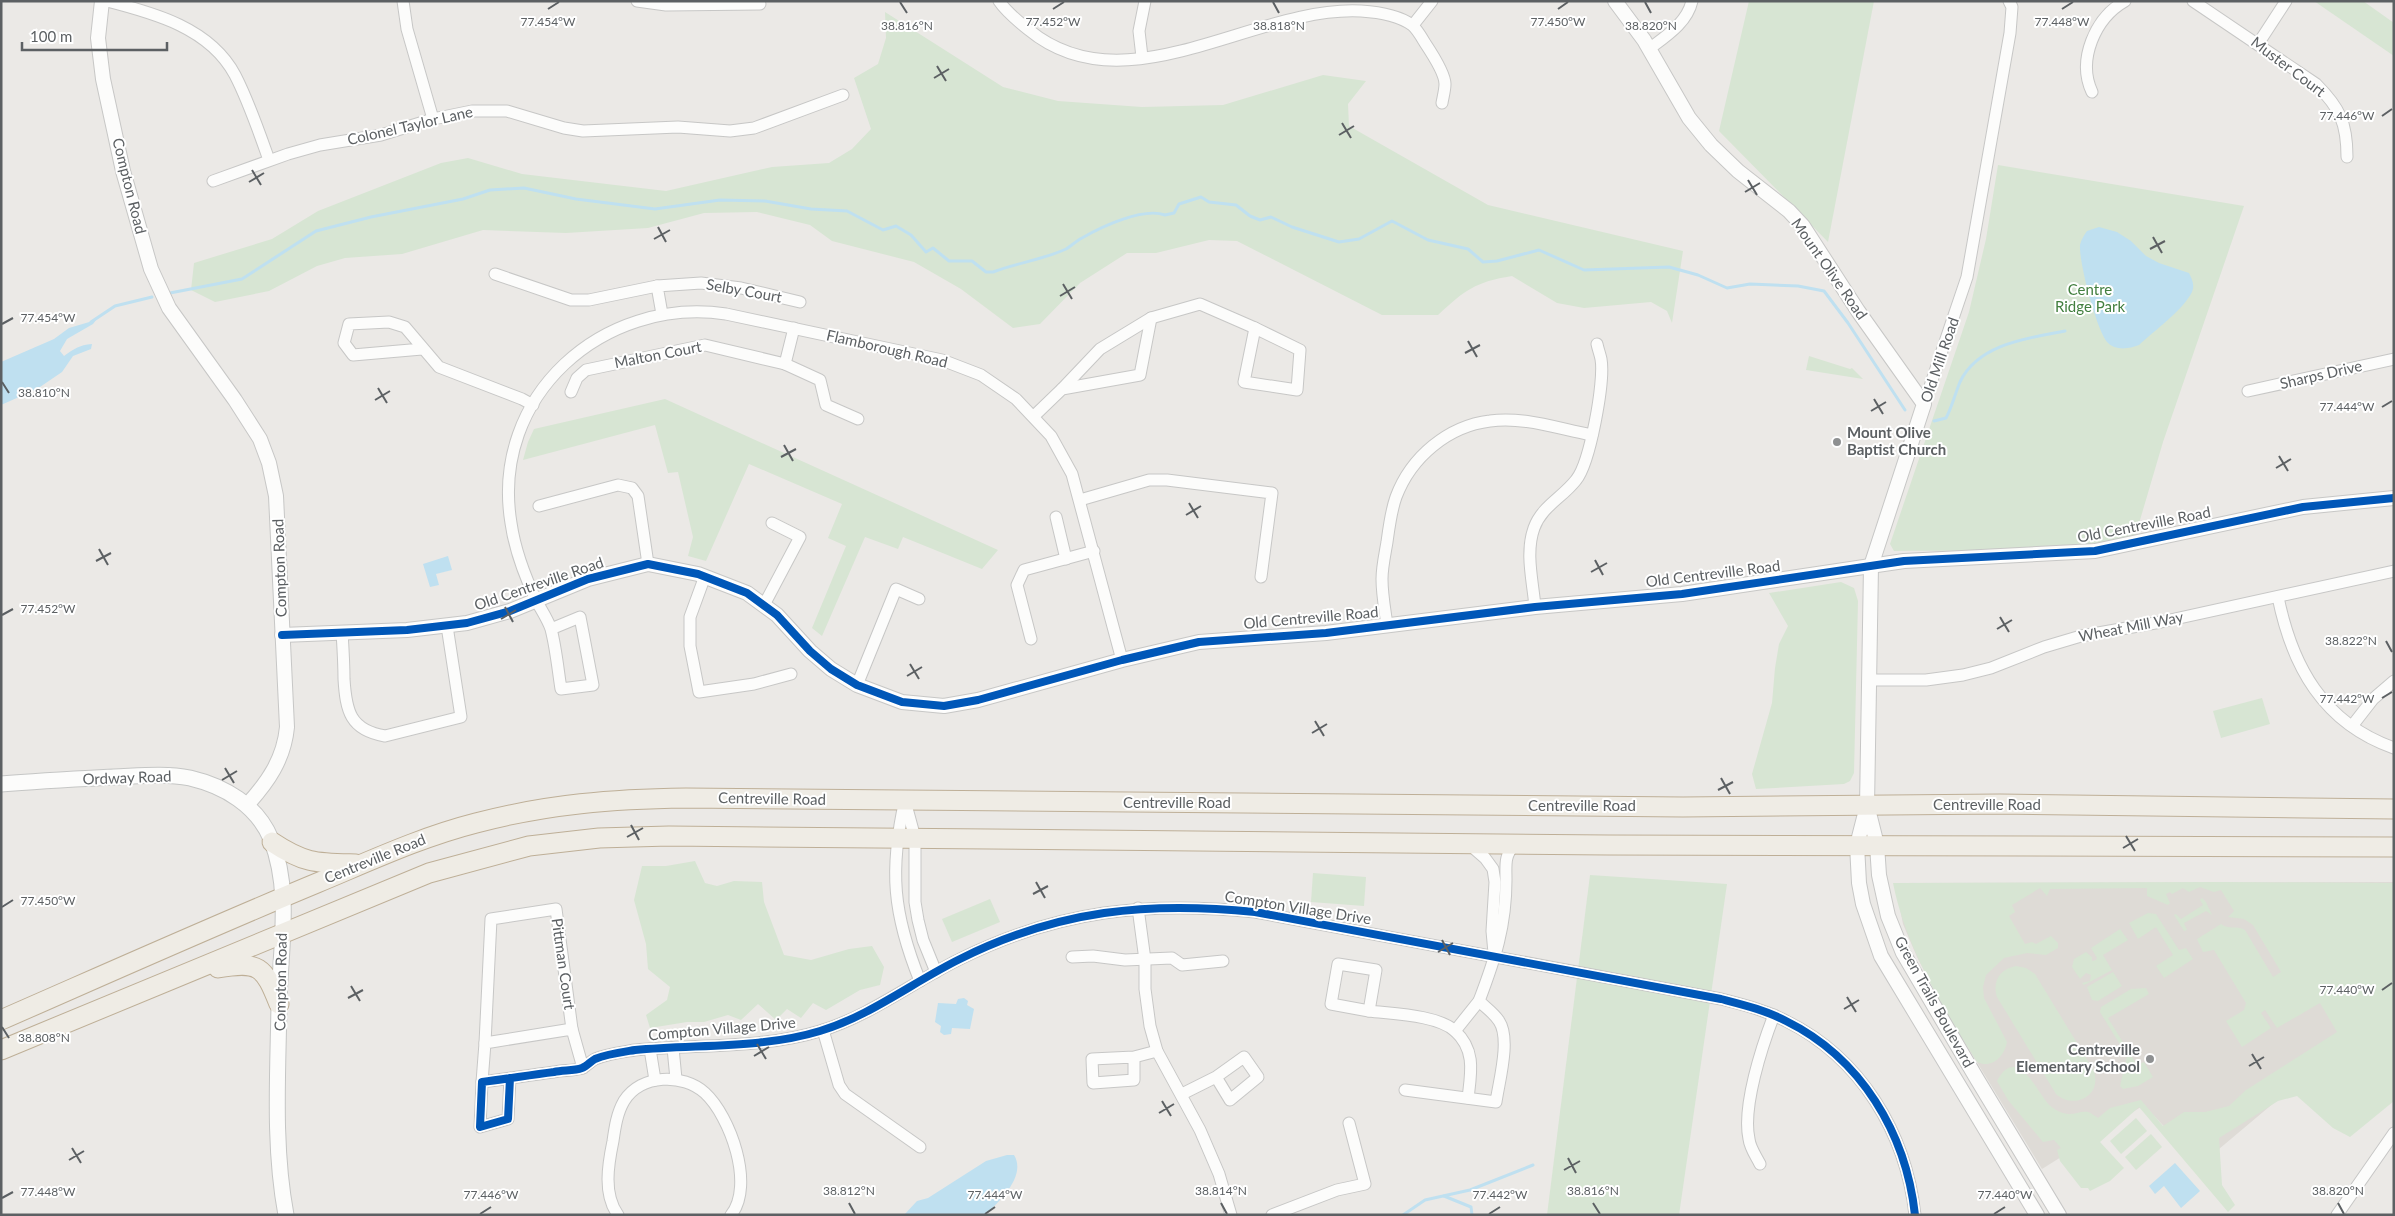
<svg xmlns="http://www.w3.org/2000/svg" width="2395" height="1216" font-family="Lato,sans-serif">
  <rect width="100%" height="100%" fill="#ebe9e6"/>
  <polygon fill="#dedbd6" points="2394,882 2394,1002 2200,1165 2144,1105 2042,1169 1947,1013 1917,957 1903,924 1895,883"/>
  <g fill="#d7e5d3">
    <polygon points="1749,1 1874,1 1828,242 1719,131"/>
    <polygon points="2314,1 2363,1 2394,23 2394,56"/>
    <path d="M885 12 1003 87 1058 101 1142 107 1223 105 1323 75 1366 81 1348 104 1349 126 1488 205 1683 251 1672 323 1667 311 1651 302 1584 308 1557 303 1512 276C1475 282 1465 290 1438 315H1382L1237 241 1209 240 1156 253H1127L1080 283 1040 324 1013 328 961 289 914 262 832 241 810 225 757 212 704 213 648 228 566 233 483 230 402 254 345 258 317 266 269 291 215 302 191 290 194 263 272 239 318 211 441 163 468 158 522 174 666 191 772 167 829 163 852 149 871 129 854 78 878 64 886 38Z"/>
    <path d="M1998 165 2244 206 2163 442 2135 537C2055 553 1974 550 1894 551L1890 544 1969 312 1986 239Z"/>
    <polygon points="1809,356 1850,369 1852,368 1863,379 1806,370"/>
    <polygon points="665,399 998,550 982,569 903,537 898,549 865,537 822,636 812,628 846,546 828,538 842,504 749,464 706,561 688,556 693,537 678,472 668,473 655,425 523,460 528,442 534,429"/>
    <polygon points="1841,582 1854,588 1858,601 1854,773 1850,781 1844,784 1756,789 1752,774 1772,703 1775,668 1779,644 1788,626 1769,593"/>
    <polygon points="2262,698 2270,724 2221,738 2213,711"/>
    <polygon points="695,861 705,883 717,886 734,881 762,882 764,902 784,955 811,960 849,949 872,946 884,967 880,985 860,990 826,1010 813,1003 801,1018 787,1009 776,1020 758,1004 741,1020 728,1015 704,1022 687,1022 650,1028 646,1015 667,1000 670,987 648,969 646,944 634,900 642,866 666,866"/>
    <polygon points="1313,873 1366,877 1364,906 1311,902"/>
    <polygon points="1590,875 1727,884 1679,1215 1547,1215"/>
    <path d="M2223 882 2394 883V1101L2350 1137 2333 1128 2297 1096 2278 1101 2219 1138 2222 1185 2235 1205 2228 1212 2139 1107 2100 1142 2124 1168 2110 1181 2090 1191 2088 1188H2081L2060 1161 2057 1150 2061 1148 2054 1140 2043 1142 2008 1100 1997 1081C2016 1045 2036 1089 2046 1101 2049 1106 2053 1108 2058 1111 2072 1118 2078 1110 2088 1112 2091 1113 2095 1116 2098 1118L2110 1108 2141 1100 2163 1126 2184 1112H2205L2229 1106 2246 1090 2337 1032 2320 1003 2277 1028 2265 1010 2261 1013 2271 1028 2242 1047 2226 1021 2244 1010 2246 1003 2214 950 2203 952 2197 939 2221 924C2228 930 2237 925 2245 930L2273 977 2281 972 2253 925 2244 919 2228 917 2234 911 2221 890 2214 892 2200 887 2189 892 2183 888 2172 894 2170 892 2166 894 2170 903 2168 905 2147 896V888L2050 889 2047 896 2040 888 2012 905 2015 912 2009 916 2025 944 2032 942 2036 944 2051 936 2058 943V948L2046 955 2027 953 2004 958 1986 975 1983 987 1984 998 2007 1042C2004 1057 1992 1069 1977 1062 1942 1006 1906 948 1893 883Z"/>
    <polygon points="2202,898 2206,902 2212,915 2206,911 2184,923 2187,930 2184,931 2174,915 2176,914 2181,919 2203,905 2200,900"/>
    <polygon points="990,899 1000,922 952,942 942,919"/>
    <polygon points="2148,913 2156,914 2179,950 2186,948 2193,959 2164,978 2156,966 2173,955 2156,927 2138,939 2129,923"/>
    <polygon points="2120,929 2128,940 2103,955 2112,970 2084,985 2082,983 2090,981 2091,975 2086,973 2080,979 2072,967 2074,959 2086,952 2092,957 2092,961 2096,960 2097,958 2091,948"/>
    <path d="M2016 966 2026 968 2035 974 2094 1071C2102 1096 2074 1110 2056 1094L1997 997C1992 981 2000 969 2016 966Z"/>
    <polygon points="2113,972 2122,986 2098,1001 2092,1000 2087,987"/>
    <polygon points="2146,988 2149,994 2108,1018 2137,1065 2144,1062 2153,1077 2138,1086 2123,1089 2120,1086 2127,1056 2100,1012 2101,1007 2131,989"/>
    <polygon points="2136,1118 2147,1131 2121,1154 2110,1141"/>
    <polygon points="2151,1134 2162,1147 2136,1170 2125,1157"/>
  </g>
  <g fill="#bfe0f0">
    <path d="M2099 227 2117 232 2131 241 2146 256 2159 263 2189 273C2192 279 2195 285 2192 292 2183 310 2154 331 2139 345 2129 349 2115 351 2107 342 2096 328 2079 263 2080 245 2081 240 2084 235 2087 231Z"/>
    <path d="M96 320 93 324 67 339 60 351 64 356C74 349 79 345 92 344L91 349 73 356 62 372 37 389 1 405V362L54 339 69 328Z"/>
    <polygon points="448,556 452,570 436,574 439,585 430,587 423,564"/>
    <polygon points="964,998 968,1001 967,1005 974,1009 970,1029 952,1028 951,1034 944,1035 940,1032 941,1026 935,1022 938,1003 956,1004 958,999"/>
    <path d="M1007 1155H1014C1027 1176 999 1202 985 1215H904L917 1201 928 1198 986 1161Z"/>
    <polygon points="2175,1163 2200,1191 2181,1208 2164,1186 2155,1194 2149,1186"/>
  </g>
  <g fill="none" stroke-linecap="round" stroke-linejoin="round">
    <g stroke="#bfe0f0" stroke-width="3">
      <path d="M170 293 242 279 316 231 371 217 463 199 490 190 524 188 576 199 655 209 720 200 765 201 811 209 847 211 883 230 896 226 911 235 926 252 933 248 949 261H972L986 272H993C1016 263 1042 260 1066 249 1071 246 1076 241 1082 238 1101 227 1143 207 1165 215L1174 213 1179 204 1201 197 1209 202 1236 205 1250 216 1260 220 1271 217 1292 227 1339 242 1359 239 1392 221 1428 240 1468 249 1483 262 1497 261 1539 250 1584 270 1669 267 1698 275 1727 288 1750 284 1798 286 1824 291 1848 323 1905 410"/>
      <polyline points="91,322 115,306 152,297"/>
      <path d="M1934 421 1946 418C1952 407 1955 394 1960 382 1978 344 2028 338 2065 331"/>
      <polyline points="1444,1196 1471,1207 1472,1215"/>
      <polyline points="1403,1215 1425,1200 1470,1190 1533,1165"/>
    </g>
    <g stroke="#c7c7c6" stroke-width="13">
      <g id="minor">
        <path d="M107 1C154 13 210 28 235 75 249 102 259 132 269 160"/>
        <polyline points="403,1 407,29 433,119"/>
        <polyline points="637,1 666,5 760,4"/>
        <path d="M999 1C1007 13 1018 21 1029 30 1126 110 1255 5 1361 11 1377 12 1398 15 1412 25 1417 29 1422 38 1425 43 1431 52 1445 74 1445 84 1445 90 1443 97 1442 103"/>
        <path d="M2193 1 2316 84C2340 108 2347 123 2347 157"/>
        <polyline points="1413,25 1432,1"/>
        <polyline points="2258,44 2286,1"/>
        <path d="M1649 49C1666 36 1687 23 1692 1"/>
        <polyline points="1142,57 1139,31 1145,1"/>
        <path d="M2092 92C2077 60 2095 18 2125 1"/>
        <polyline points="213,181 288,154 320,145 381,135 433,119 472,111 507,111 564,128 583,131 678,127 730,131 754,128 843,95"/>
        <polyline points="495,274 571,300 589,300 657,286"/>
        <polyline points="662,314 657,286 701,283 741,288 800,302"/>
        <polyline points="794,328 785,364 820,380 826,405 858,419"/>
        <polygon points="1255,328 1300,350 1297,390 1244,382"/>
        <polyline points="422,349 353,355 344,343 349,324 389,322 405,327 439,367 522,399 533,405"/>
        <polyline points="1062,389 1100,349 1151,318 1200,304 1255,328"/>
        <polyline points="2248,391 2394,359"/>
        <polyline points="571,392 577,378 586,370 705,345 785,364"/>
        <polyline points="1924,404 1967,277 2010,33 2012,7 2009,1"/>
        <polyline points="1034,416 1062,389 1140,375 1151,318"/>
        <polyline points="1080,500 1149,480 1167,480 1272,493 1261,577"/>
        <polyline points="539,506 618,485 632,488 638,496 648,564"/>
        <polyline points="1056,517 1066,559"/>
        <polyline points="705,576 690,617 690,646 699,692 754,684 791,674"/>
        <path d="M2278 597C2292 666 2323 723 2394 748"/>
        <polyline points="764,605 800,537 772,523"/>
        <path d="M1535 607C1533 582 1525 553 1534 528 1542 506 1562 498 1576 480 1590 463 1605 381 1601 359 1600 354 1598 349 1597 344"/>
        <path d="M1387 625C1385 610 1382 595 1382 579 1382 567 1385 554 1387 542 1389 527 1391 511 1396 497 1411 457 1448 426 1490 421 1523 416 1559 429 1592 435"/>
        <path d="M551 629 580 617 593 685 561 689C558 670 556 648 551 629 548 620 542 611 537 602 525 577 515 551 511 523 490 396 603 296 726 314L942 360 981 375 1016 399 1051 436 1072 474 1122 660"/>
        <path d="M342 632C343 648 344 663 344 679 346 711 350 730 385 736L461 717 447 626"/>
        <polyline points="1031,639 1017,585 1024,570 1094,551"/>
        <polyline points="1869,680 1926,680 1963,675 1991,668 2044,647 2081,636 2161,622 2394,571"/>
        <polyline points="857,685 896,589 919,599"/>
        <polyline points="2352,726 2373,699 2394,681"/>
        <path d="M905 800C889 870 893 914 920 981"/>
        <polyline points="905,801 915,838 915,902 918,920 923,940 936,972"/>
        <polyline points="1469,844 1485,858 1493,869 1495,882 1492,931 1494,953"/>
        <polyline points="1138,908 1145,960 1145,989 1150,1026 1157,1051 1200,1130 1219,1174 1231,1215"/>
        <polyline points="1072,957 1093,956 1125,960 1172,958 1182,965 1223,961"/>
        <polygon points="1338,964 1376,970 1369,1011 1331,1004"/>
        <path d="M1369 1011C1393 1014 1438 1015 1455 1031L1479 1001"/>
        <polyline points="823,1030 839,1085 845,1094 920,1147"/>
        <path d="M1455 1031C1476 1050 1471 1073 1468 1098"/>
        <polyline points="485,1043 491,919 556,909 572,1029"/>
        <polyline points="673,1048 676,1079"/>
        <polyline points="650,1049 655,1080"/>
        <polyline points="1134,1057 1092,1059 1093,1083 1134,1080 1134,1057 1157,1051"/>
        <path d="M510 1078 508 1119 480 1127 482 1082C506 1079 530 1075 554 1072 563 1070 574 1071 582 1068 587 1066 591 1061 595 1059 607 1054 623 1052 635 1050 696 1044 761 1049 820 1031 870 1016 913 982 960 959 1058 910 1148 901 1255 912L1721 999C1744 1005 1765 1010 1786 1021 1861 1058 1906 1133 1915 1215"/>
        <polyline points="482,1082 485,1043 572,1029 583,1068"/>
        <path d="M1405 1090 1496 1102C1499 1081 1511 1039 1499 1021 1494 1013 1485 1007 1479 1001 1495 959 1506 926 1506 880 1506 864 1504 856 1515 844"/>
        <polyline points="1182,1094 1216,1077 1244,1057 1258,1077 1230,1100 1216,1077"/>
        <path d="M1760 1164C1756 1156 1750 1148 1749 1139 1742 1107 1762 1046 1774 1015"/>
        <path d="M618 1215C603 1194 608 1165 613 1141 615 1127 617 1113 624 1101 641 1074 683 1073 705 1093 730 1116 755 1185 731 1215"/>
        <polyline points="1272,1215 1337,1190 1365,1184 1349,1123"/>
        <polyline points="2337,1215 2394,1133"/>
      </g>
    </g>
    <g stroke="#c7c7c6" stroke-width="16">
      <g id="tertiary">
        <path d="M102 1 98 38 103 79 123 171 151 269 169 308 235 400 260 439 269 463 276 496 287 727C284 759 268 782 247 805"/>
        <polyline points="1615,1 1644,40 1689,118 1711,145 1738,171 1789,211 1803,226 1858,311 1924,404 1871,566 1867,806 1857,845 1859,883 1863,904 1881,956 2037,1215"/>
        <polyline points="282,635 407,630 467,623 510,611 588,579 648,564 698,574 747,593 777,615 810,651 831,669 857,685 902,702 944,706 978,700 1122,660 1199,642 1326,633 1535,607 1682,594 1904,561 2095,551 2303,507 2394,498"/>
        <polyline points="1868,809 1877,845 1879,875 1888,916 1903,953 1977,1079 2059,1215"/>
      </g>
    </g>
    <g stroke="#c5c6c5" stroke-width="17">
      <path id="secondary" d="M1 784C39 781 77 779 114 777 139 776 165 773 190 778 224 786 257 805 271 839 292 892 280 949 279 1004 278 1073 273 1146 286 1215"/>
    </g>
    <g stroke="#beaf97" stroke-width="21">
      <g id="trunk">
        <path d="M272 842C305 864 317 863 356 864"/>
        <path d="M218 968C259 961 264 966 279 1004"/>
        <path d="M1 1020C106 974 211 927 317 883 370 861 421 837 476 823 548 804 613 799 686 798L1683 807 2000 804 2394 809"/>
        <polyline points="1,1050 429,873 529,846 599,838 669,836 1608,845 2394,847"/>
      </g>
    </g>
    <use href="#minor" stroke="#fcfcfb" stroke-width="11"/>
    <use href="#tertiary" stroke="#fcfcfb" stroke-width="14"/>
    <use href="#secondary" stroke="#fcfcfb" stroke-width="15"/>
    <use href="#trunk" stroke="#efece5" stroke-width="19"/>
    <g stroke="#fff" stroke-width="11">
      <g id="cycleway">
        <polyline points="282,635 407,630 467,623 510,611 588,579 648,564 698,574 747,593 777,615 810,651 831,669 857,685 902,702 944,706 978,700 1122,660 1199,642 1326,633 1535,607 1682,594 1904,561 2095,551 2303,507 2394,498"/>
        <path d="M510 1078 508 1119 480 1127 482 1082C506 1079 530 1075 554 1072 563 1070 574 1071 582 1068 587 1066 591 1061 595 1059 607 1054 623 1052 635 1050 696 1044 761 1049 820 1031 870 1016 913 982 960 959 1058 910 1148 901 1255 912L1721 999C1744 1005 1765 1010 1786 1021 1861 1058 1906 1133 1915 1215"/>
      </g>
    </g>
    <use href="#cycleway" stroke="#0057b8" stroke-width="8"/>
  </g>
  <path fill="none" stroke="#5c6063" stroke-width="2" d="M900 2 907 13M1273 2 1279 13M1645 2 1651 13M548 9 559 2M1053 9 1064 2M1558 9 1568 2M2062 9 2073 2M937 66 946 81M934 78 949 69M2382 116 2392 109M1342 123 1351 138M1339 135 1354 126M252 170 261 185M1748 180 1757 195M249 182 264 173M1745 192 1760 183M658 227 666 242M2153 237 2162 253M654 239 670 230M2150 249 2165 241M1063 284 1072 299M1060 296 1075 287M2 324 13 318M1468 341 1477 357M1465 353 1480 345M2 382 9 393M378 388 387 403M1874 399 1883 414M375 400 390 391M2382 407 2392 401M1871 411 1886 402M784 445 793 461M2279 456 2288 471M781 457 796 449M2276 468 2291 459M1189 503 1198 518M1186 515 1201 506M99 549 108 565M1595 560 1603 575M96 561 111 553M1591 572 1607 563M505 607 513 622M2 615 13 609M2000 617 2009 632M501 619 516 610M1997 629 2012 620M2386 641 2392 652M910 664 919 679M907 676 922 667M2382 698 2392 692M1315 721 1324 736M1312 733 1327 724M225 768 234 783M1721 778 1730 794M222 780 237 771M1718 790 1733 782M631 825 639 840M2126 836 2135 851M627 837 643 828M2123 848 2138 839M1036 882 1045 898M1033 894 1048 886M2 907 13 900M1442 940 1450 955M1438 952 1453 943M351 986 360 1001M2382 990 2392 983M1847 997 1856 1012M348 998 363 990M1844 1009 1859 1000M2 1027 9 1038M757 1044 766 1059M2252 1054 2261 1069M754 1056 769 1047M2249 1066 2264 1057M1162 1101 1171 1116M1159 1113 1174 1104M72 1148 81 1163M1568 1158 1576 1173M69 1160 84 1151M1564 1170 1580 1161M2 1198 13 1192M849 1203 855 1214M1221 1203 1227 1214M1593 1203 1600 1214M2338 1203 2344 1214M480 1214 491 1207M985 1214 995 1207M1489 1214 1500 1207M1994 1214 2005 1207"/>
  <g fill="#8e9091" stroke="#fff" stroke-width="2">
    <circle cx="1837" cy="442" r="5"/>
    <circle cx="2150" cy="1059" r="5"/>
  </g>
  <g text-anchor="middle" stroke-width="4" stroke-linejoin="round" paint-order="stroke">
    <g font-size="15" fill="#5c6063" stroke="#fff">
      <text transform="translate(2288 67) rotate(37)" y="5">Muster Court</text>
      <text transform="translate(410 126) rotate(-13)" y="5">Colonel Taylor Lane</text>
      <text transform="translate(129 186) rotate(76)" y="5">Compton Road</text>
      <text transform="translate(1829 269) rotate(55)" y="5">Mount Olive Road</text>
      <text transform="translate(744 291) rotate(10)" y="5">Selby Court</text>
      <text transform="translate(887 349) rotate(13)" y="5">Flamborough Road</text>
      <text transform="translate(658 355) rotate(-11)" y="5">Malton Court</text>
      <text transform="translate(1940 360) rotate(-71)" y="5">Old Mill Road</text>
      <text transform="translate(2321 375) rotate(-13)" y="5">Sharps Drive</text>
      <text transform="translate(2144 525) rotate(-11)" y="5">Old Centreville Road</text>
      <text transform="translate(280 568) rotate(-92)" y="5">Compton Road</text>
      <text transform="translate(1713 574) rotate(-7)" y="5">Old Centreville Road</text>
      <text transform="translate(539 584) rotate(-19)" y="5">Old Centreville Road</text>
      <text transform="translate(1311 618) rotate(-5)" y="5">Old Centreville Road</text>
      <text transform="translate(2131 627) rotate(-11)" y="5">Wheat Mill Way</text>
      <text transform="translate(127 778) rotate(-2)" y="5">Ordway Road</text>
      <text transform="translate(772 799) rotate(1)" y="5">Centreville Road</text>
      <text x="1177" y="808">Centreville Road</text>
      <text x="1987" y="810">Centreville Road</text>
      <text x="1582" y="811">Centreville Road</text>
      <text transform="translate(375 859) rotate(-22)" y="5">Centreville Road</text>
      <text transform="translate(1298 908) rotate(9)" y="5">Compton Village Drive</text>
      <text transform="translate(563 964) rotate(82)" y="5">Pittman Court</text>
      <text transform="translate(281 982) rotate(-89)" y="5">Compton Road</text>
      <text transform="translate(1934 1002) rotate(61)" y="5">Green Trails Boulevard</text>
      <text transform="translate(722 1029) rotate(-5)" y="5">Compton Village Drive</text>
    </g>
    <g font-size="15" fill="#427f3f" stroke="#fff">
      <text x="2090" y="295">Centre<tspan x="2090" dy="17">Ridge Park</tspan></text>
    </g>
    <g font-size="15" font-weight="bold" fill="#5c6063" stroke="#fff" text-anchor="start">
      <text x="1847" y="438">Mount Olive<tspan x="1847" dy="17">Baptist Church</tspan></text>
      <text x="2140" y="1055" text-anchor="end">Centreville<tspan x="2140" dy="17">Elementary School</tspan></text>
    </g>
  </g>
  <g font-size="12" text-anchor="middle" fill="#5c6063" stroke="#fff" stroke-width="4" stroke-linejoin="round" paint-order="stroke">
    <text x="548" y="26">77.454°W</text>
    <text x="1053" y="26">77.452°W</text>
    <text x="1558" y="26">77.450°W</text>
    <text x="2062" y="26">77.448°W</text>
    <text x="907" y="30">38.816°N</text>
    <text x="1279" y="30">38.818°N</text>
    <text x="1651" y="30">38.820°N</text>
    <text x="2347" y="120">77.446°W</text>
    <text x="48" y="322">77.454°W</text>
    <text x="44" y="397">38.810°N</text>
    <text x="2347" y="411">77.444°W</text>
    <text x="48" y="613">77.452°W</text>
    <text x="2351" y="645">38.822°N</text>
    <text x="2347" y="703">77.442°W</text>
    <text x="48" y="905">77.450°W</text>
    <text x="2347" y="994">77.440°W</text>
    <text x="44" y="1042">38.808°N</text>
    <text x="849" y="1195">38.812°N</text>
    <text x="1221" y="1195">38.814°N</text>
    <text x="1593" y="1195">38.816°N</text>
    <text x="2338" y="1195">38.820°N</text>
    <text x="48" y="1196">77.448°W</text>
    <text x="491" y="1199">77.446°W</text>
    <text x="995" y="1199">77.444°W</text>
    <text x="1500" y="1199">77.442°W</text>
    <text x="2005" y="1199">77.440°W</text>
  </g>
  <rect width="2395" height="1216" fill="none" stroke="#5c6063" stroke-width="5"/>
  <path d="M22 42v8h145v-8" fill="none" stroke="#5c6063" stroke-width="2.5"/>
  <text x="30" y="42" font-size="15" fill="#5c6063" stroke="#ffffff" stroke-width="4" paint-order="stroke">100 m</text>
</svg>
